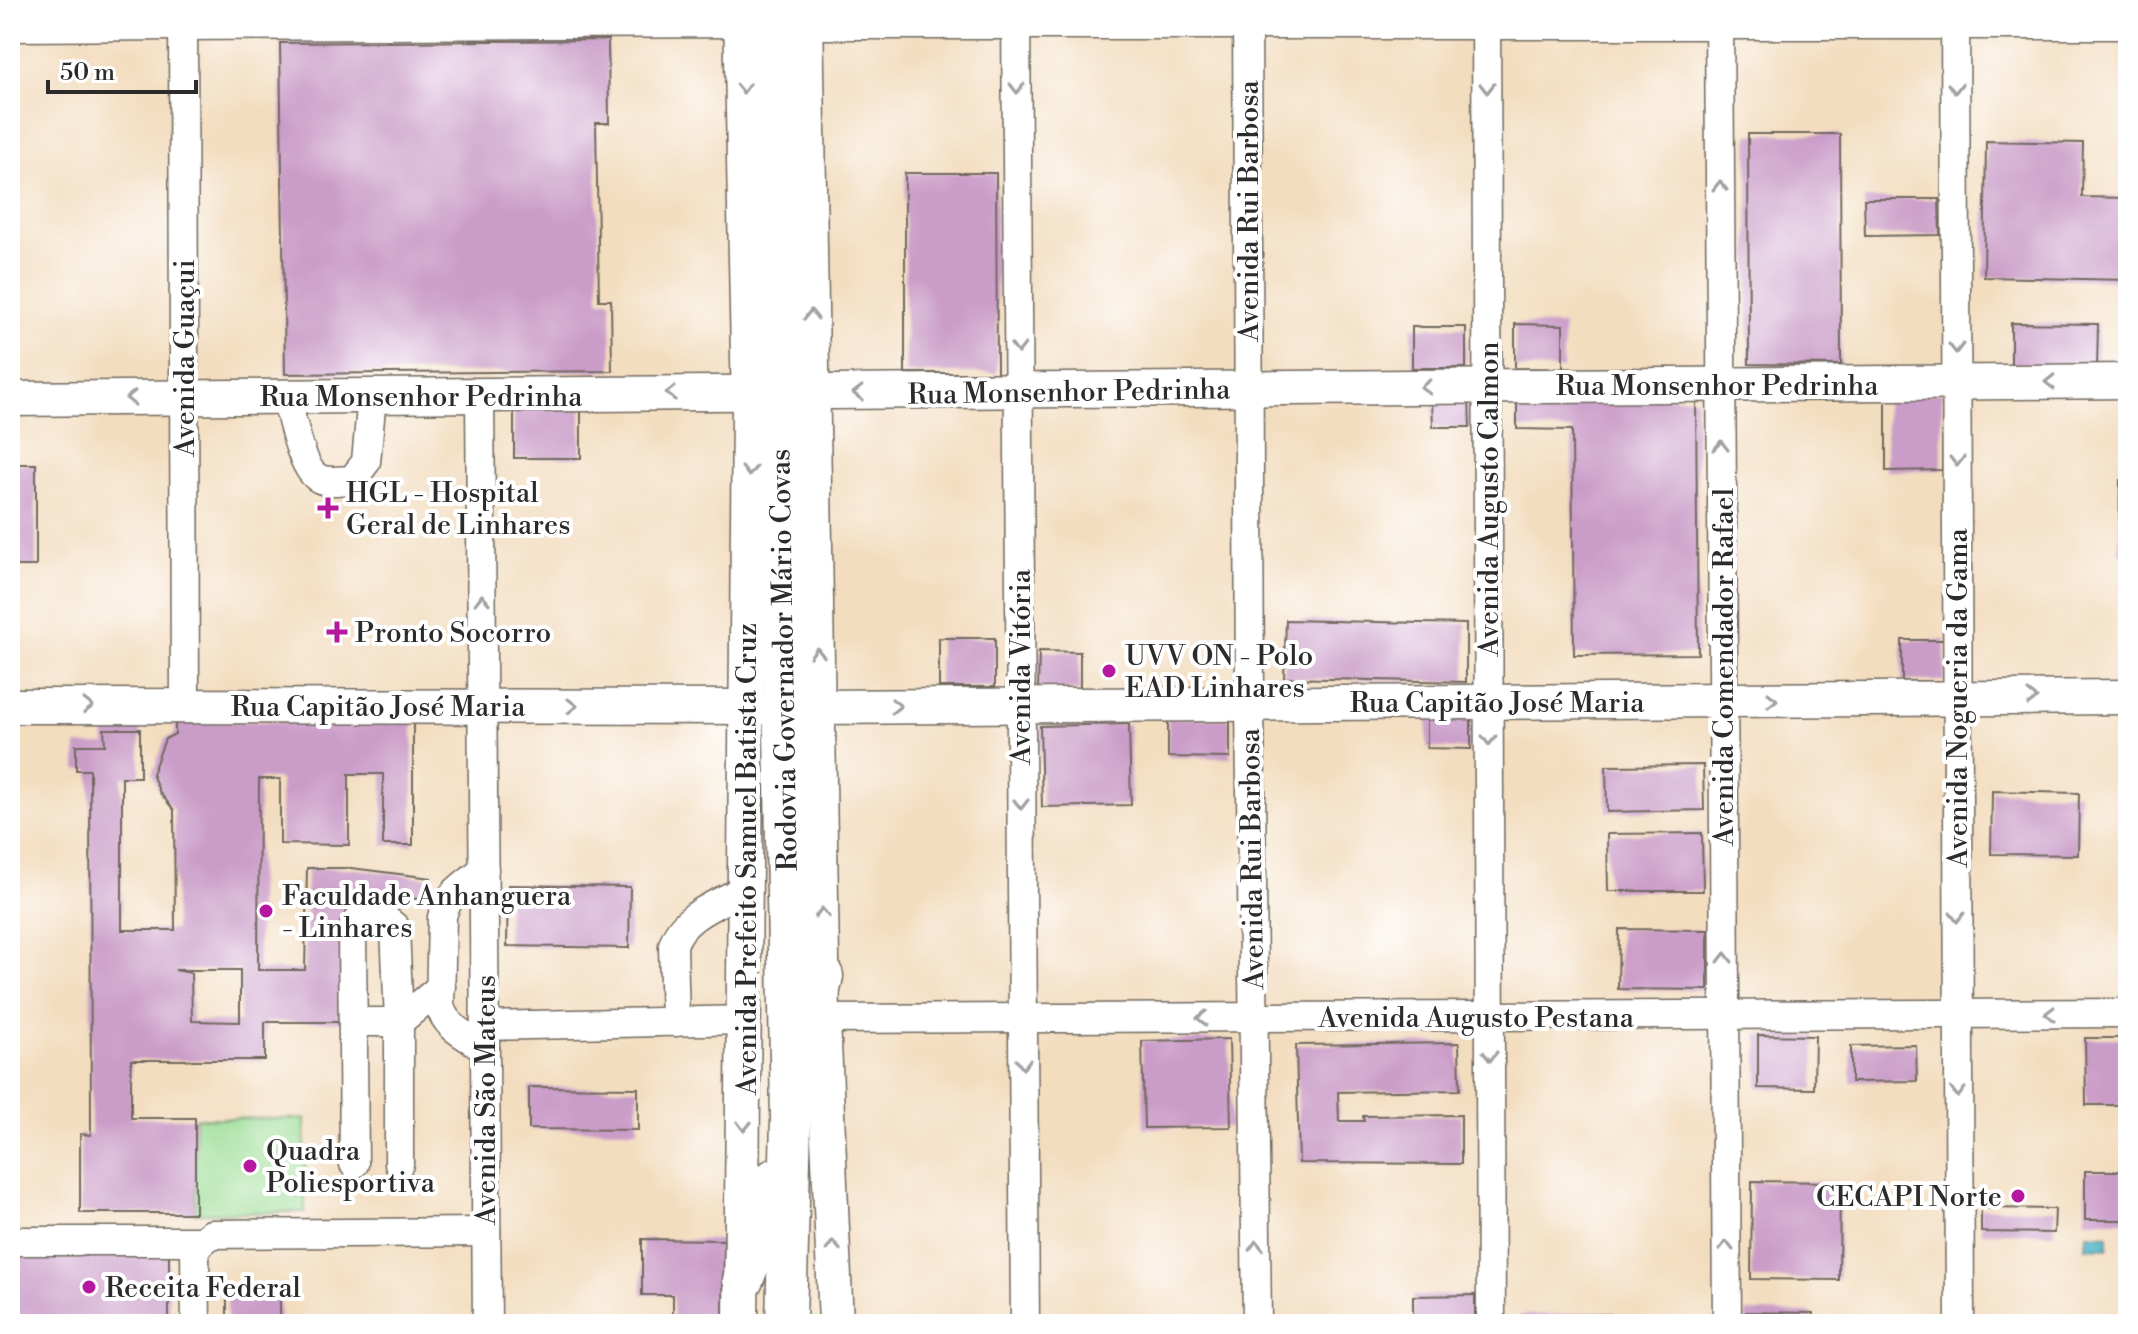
<svg xmlns="http://www.w3.org/2000/svg" width="2138" height="1334" font-family="'Libre Bodoni',serif">
  <rect width="100%" height="100%" fill="#fff"/>
  <filter id="ink" filterUnits="userSpaceOnUse"><feTurbulence type="fractalNoise" baseFrequency=".0125" numOctaves="2"/><feDisplacementMap in="SourceGraphic" scale="16" xChannelSelector="R" yChannelSelector="G"/><feConvolveMatrix kernelMatrix="1 2 1 2 8 2 1 2 1" color-interpolation-filters="sRGB"/></filter>
  <filter id="wash" filterUnits="userSpaceOnUse"><feTurbulence type="fractalNoise" baseFrequency=".006" numOctaves="4" result="noise"/><feDisplacementMap in="SourceGraphic" scale="32" xChannelSelector="R" yChannelSelector="G"/><feGaussianBlur stdDeviation="1.8" result="paint"/><feColorMatrix in="noise" values="0 0 0 0 0 0 0 0 0 0 0 0 0 0 0 0 0 1.4 0 .05"/><feComposite in="paint" operator="in"/></filter>
  <g filter="url(#wash)">
    <rect width="100%" height="100%" fill="#f3ddbf"/>
    <polygon fill="#99db92" stroke="#62835e" stroke-width="2" points="195,1118 305,1119 305,1212 195,1213"/>
    <polygon fill="#45b0c3" stroke="#386e77" stroke-width="2" points="2087,1234 2108,1235 2108,1248 2086,1247"/>
    <g id="blocks">
      <g fill="#ca9cc8" fill-rule="evenodd">
        <polygon points="608,40 609,123 596,123 599,300 611,300 612,371 285,374 280,43"/>
        <polygon points="1748,134 1840,134 1841,365 1749,364"/>
        <polygon points="1986,141 2083,143 2082,197 2128,198 2128,280 1984,277"/>
        <polygon points="905,173 996,173 997,373 905,373"/>
        <polygon points="1864,199 1939,199 1940,235 1865,236"/>
        <polygon points="2011,323 2098,324 2097,369 2011,368"/>
        <polygon points="1515,324 1563,325 1563,369 1515,368"/>
        <rect x="1412" y="327" width="54" height="41"/>
        <polygon points="1886,393 1942,393 1942,470 1886,471"/>
        <polygon points="1517,397 1696,398 1698,654 1574,655 1572,430 1517,429"/>
        <polygon points="1432,398 1469,398 1470,427 1433,427"/>
        <rect x="514" y="407" width="67" height="51"/>
        <rect x="10" y="464" width="26" height="102"/>
        <polygon points="2120,480 2128,480 2128,554 2119,554"/>
        <polygon points="1286,620 1466,624 1466,682 1284,678"/>
        <rect x="939" y="638" width="56" height="49"/>
        <rect x="1902" y="640" width="43" height="41"/>
        <polygon points="1039,651 1080,652 1080,691 1038,690"/>
        <polygon points="1427,717 1471,717 1471,749 1427,748"/>
        <polygon points="1168,718 1230,719 1230,758 1168,757"/>
        <path d="M413 721V845H383V774H349V845L280 844V779H259L258 970H305L307 868H351L431 878V899L351 898V1022H265V1060H131V1118H195V1213H80V1134L91 1135 90 770H76V745H105L104 729H140V777H122V930H175L174 810 160 793 152 774 165 739 175 734V722ZM175 970H240V1022L192 1021 191 973Z"/>
        <polygon points="1129,724 1131,805 1042,807 1040,726"/>
        <polygon points="1703,765 1704,810 1607,812 1606,766"/>
        <polygon points="1992,791 2079,793 2078,855 1991,854"/>
        <polygon points="1702,833 1703,891 1608,891 1607,834"/>
        <polygon points="508,885 630,887 629,948 507,946"/>
        <polygon points="1619,929 1708,930 1708,990 1618,989"/>
        <polygon points="1758,1035 1815,1036 1814,1089 1758,1088"/>
        <polygon points="2085,1038 2128,1038 2128,1105 2086,1105"/>
        <polygon points="1229,1039 1231,1127 1144,1128 1142,1041"/>
        <polygon points="1459,1043 1460,1090 1338,1092 1339,1121 1364,1121 1363,1116 1461,1115 1461,1164 1299,1163 1296,1045"/>
        <polygon points="1916,1045 1917,1081 1851,1082 1851,1046"/>
        <polygon points="529,1087 638,1088 638,1130 529,1129"/>
        <rect x="2085" y="1171" width="43" height="49"/>
        <polygon points="1752,1181 1840,1182 1839,1280 1751,1279"/>
        <polygon points="1981,1208 2055,1209 2054,1233 1981,1232"/>
        <polygon points="642,1239 724,1240 723,1324 673,1324 673,1295 642,1295"/>
        <rect x="10" y="1250" width="159" height="74"/>
        <polygon points="1475,1295 1475,1324 1413,1324 1413,1296"/>
        <rect x="227" y="1296" width="53" height="28"/>
        <polygon points="1746,1312 1813,1313 1813,1324 1746,1324"/>
        <polygon points="1611,1314 1611,1324 1522,1324 1521,1315"/>
      </g>
    </g>
  </g>
  <g filter="url(#ink)">
    <use href="#blocks" fill-opacity="0" stroke="#71695f" stroke-width="2"/>
    <g fill="none" stroke-linecap="round" stroke-linejoin="round">
      <g stroke="#71695f" stroke-width="31">
        <g id="minor">
          <polyline points="183,10 185,706"/>
          <polyline points="1016,10 1025,1324"/>
          <polyline points="1247,10 1250,703 1257,1324"/>
          <polyline points="1486,10 1491,1324"/>
          <polyline points="1719,10 1727,1324"/>
          <polyline points="1955,10 1960,1324"/>
          <polyline points="806,25 2128,25"/>
          <polyline points="10,27 742,23"/>
          <polyline points="480,395 487,1324"/>
          <path d="M286 397C291 415 302 472 320 479 329 483 342 480 352 480L366 462 372 396"/>
          <path d="M484 869C466 884 447 893 442 917L440 1005C444 1027 468 1037 485 1048"/>
          <polyline points="823,1019 2128,1013"/>
          <polyline points="353,1022 399,1022 441,987"/>
          <path d="M675 1022 673 946C680 916 720 903 745 889"/>
          <polyline points="485,1026 745,1020"/>
          <path d="M354 1164 352 932C356 917 365 917 379 914L395 927 399 1022V1164"/>
          <polyline points="10,1241 202,1241"/>
          <polyline points="196,1324 195,1252 202,1241 211,1234 486,1232"/>
        </g>
      </g>
      <g stroke="#71695f" stroke-width="37">
        <g id="major">
          <polyline points="806,10 823,1019 836,1324"/>
          <polyline points="10,399 2128,381"/>
          <polyline points="10,706 818,707 2128,697"/>
          <polyline points="741,1324 749,408 741,10"/>
        </g>
      </g>
      <g stroke="#71695f" stroke-width="43">
        <g id="highway">
          <polyline points="771,10 791,1118 786,1324"/>
          <polyline points="806,1053 823,976"/>
          <polyline points="743,1280 766,1221 774,1179"/>
        </g>
      </g>
      <use href="#minor" stroke="#fff" stroke-width="28"/>
      <use href="#major" stroke="#fff" stroke-width="34"/>
      <use href="#highway" stroke="#fff" stroke-width="40"/>
    </g>
    <defs><path id="oneway-chevron" d="M-2-3.5L2.5 0L-2 3.5" fill="none" stroke-width="1.6" stroke-linecap="round" stroke-linejoin="round" transform="scale(2)"/></defs>
    <g stroke="#a0a0a0">
      <use href="#oneway-chevron" transform="translate(743 88) rotate(88)"/>
      <use href="#oneway-chevron" transform="translate(1017 88) rotate(90)"/>
      <use href="#oneway-chevron" transform="translate(1487 88) rotate(90)"/>
      <use href="#oneway-chevron" transform="translate(1955 88) rotate(90)"/>
      <use href="#oneway-chevron" transform="translate(1720 186) rotate(-90)"/>
      <use href="#oneway-chevron" transform="translate(811 315) rotate(-91)"/>
      <use href="#oneway-chevron" transform="translate(1018 348) rotate(90)"/>
      <use href="#oneway-chevron" transform="translate(1956 348) rotate(90)"/>
      <use href="#oneway-chevron" transform="translate(2050 382) rotate(179)"/>
      <use href="#oneway-chevron" transform="translate(1426 387) rotate(179)"/>
      <use href="#oneway-chevron" transform="translate(671 393) rotate(179)"/>
      <use href="#oneway-chevron" transform="translate(858 393) rotate(179)"/>
      <use href="#oneway-chevron" transform="translate(131 398) rotate(180)"/>
      <use href="#oneway-chevron" transform="translate(1721 446) rotate(-90)"/>
      <use href="#oneway-chevron" transform="translate(1957 461) rotate(90)"/>
      <use href="#oneway-chevron" transform="translate(749 471) rotate(91)"/>
      <use href="#oneway-chevron" transform="translate(482 600) rotate(-91)"/>
      <use href="#oneway-chevron" transform="translate(817 653) rotate(-91)"/>
      <use href="#oneway-chevron" transform="translate(2032 698)"/>
      <use href="#oneway-chevron" transform="translate(1772 700)"/>
      <use href="#oneway-chevron" transform="translate(88 706)"/>
      <use href="#oneway-chevron" transform="translate(572 706)"/>
      <use href="#oneway-chevron" transform="translate(896 706)"/>
      <use href="#oneway-chevron" transform="translate(1489 740) rotate(90)"/>
      <use href="#oneway-chevron" transform="translate(1021 804) rotate(90)"/>
      <use href="#oneway-chevron" transform="translate(822 913) rotate(-91)"/>
      <use href="#oneway-chevron" transform="translate(1957 917) rotate(90)"/>
      <use href="#oneway-chevron" transform="translate(1725 958) rotate(-90)"/>
      <use href="#oneway-chevron" transform="translate(2050 1014) rotate(180)"/>
      <use href="#oneway-chevron" transform="translate(1202 1018) rotate(180)"/>
      <use href="#oneway-chevron" transform="translate(1490 1056) rotate(90)"/>
      <use href="#oneway-chevron" transform="translate(1023 1064) rotate(90)"/>
      <use href="#oneway-chevron" transform="translate(1958 1092) rotate(89)"/>
      <use href="#oneway-chevron" transform="translate(744 1126) rotate(91)"/>
      <use href="#oneway-chevron" transform="translate(833 1246) rotate(-92)"/>
      <use href="#oneway-chevron" transform="translate(1256 1246) rotate(-91)"/>
      <use href="#oneway-chevron" transform="translate(1726 1246) rotate(-90)"/>
    </g>
  </g>
  <g fill="#b5179e" stroke="#fff" stroke-width="3">
    <path d="M324 496h8v8h8v8h-8v8h-8v-8h-8v-8h8z"/>
    <path d="M333 620h8v8h8v8h-8v8h-8v-8h-8v-8h8z"/>
    <circle cx="1109" cy="671" r="8"/>
    <circle cx="266" cy="911" r="8"/>
    <circle cx="250" cy="1166" r="8"/>
    <circle cx="2018" cy="1196" r="8"/>
    <circle cx="89" cy="1287" r="8"/>
  </g>
  <g text-anchor="middle" stroke-width="8" stroke-linejoin="round" paint-order="stroke">
    <g font-size="28" fill="#2b2b2b" stroke="#fff">
      <text transform="translate(1248 211) rotate(-90)" y="10">Avenida Rui Barbosa</text>
      <text transform="translate(184 358) rotate(-90)" y="10">Avenida Guaçui</text>
      <text x="1717" y="395">Rua Monsenhor Pedrinha</text>
      <text transform="translate(1069 391) rotate(-1)" y="10">Rua Monsenhor Pedrinha</text>
      <text x="421" y="406">Rua Monsenhor Pedrinha</text>
      <text transform="translate(1488 499) rotate(-90)" y="10">Avenida Augusto Calmon</text>
      <text transform="translate(783 660) rotate(-91)" y="10">Rodovia Governador Mário Covas</text>
      <text transform="translate(1020 667) rotate(-90)" y="10">Avenida Vitória</text>
      <text transform="translate(1723 667) rotate(-90)" y="10">Avenida Comendador Rafael</text>
      <text transform="translate(1957 698) rotate(-90)" y="10">Avenida Nogueria da Gama</text>
      <text x="1497" y="712">Rua Capitão José Maria</text>
      <text x="378" y="716">Rua Capitão José Maria</text>
      <text transform="translate(746 859) rotate(-90)" y="10">Avenida Prefeito Samuel Batista Cruz</text>
      <text transform="translate(1251 859) rotate(-91)" y="10">Avenida Rui Barbosa</text>
      <text x="1476" y="1027">Avenida Augusto Pestana</text>
      <text transform="translate(485 1100) rotate(-90)" y="10">Avenida São Mateus</text>
    </g>
    <g font-size="28" fill="#2b2b2b" stroke="#fff" text-anchor="start">
      <text x="346" y="502">HGL - Hospital<tspan x="346" dy="32">Geral de Linhares</tspan></text>
      <text x="355" y="642">Pronto Socorro</text>
      <text x="1125" y="665">UVV ON - Polo<tspan x="1125" dy="32">EAD Linhares</tspan></text>
      <text x="282" y="905">Faculdade Anhanguera<tspan x="282" dy="32">- Linhares</tspan></text>
      <text x="266" y="1160">Quadra<tspan x="266" dy="32">Poliesportiva</tspan></text>
      <text x="2002" y="1206" text-anchor="end">CECAPI Norte</text>
      <text x="105" y="1297">Receita Federal</text>
    </g>
  </g>
  <rect width="2138" height="1334" fill="none" stroke="#fff" stroke-width="40"/>
  <path d="M48 80v12h148v-12" fill="none" stroke="#2b2b2b" stroke-width="4"/>
  <text x="60" y="80" font-size="24" fill="#2b2b2b" stroke="#ffffff" stroke-width="6" paint-order="stroke">50 m</text>
</svg>
